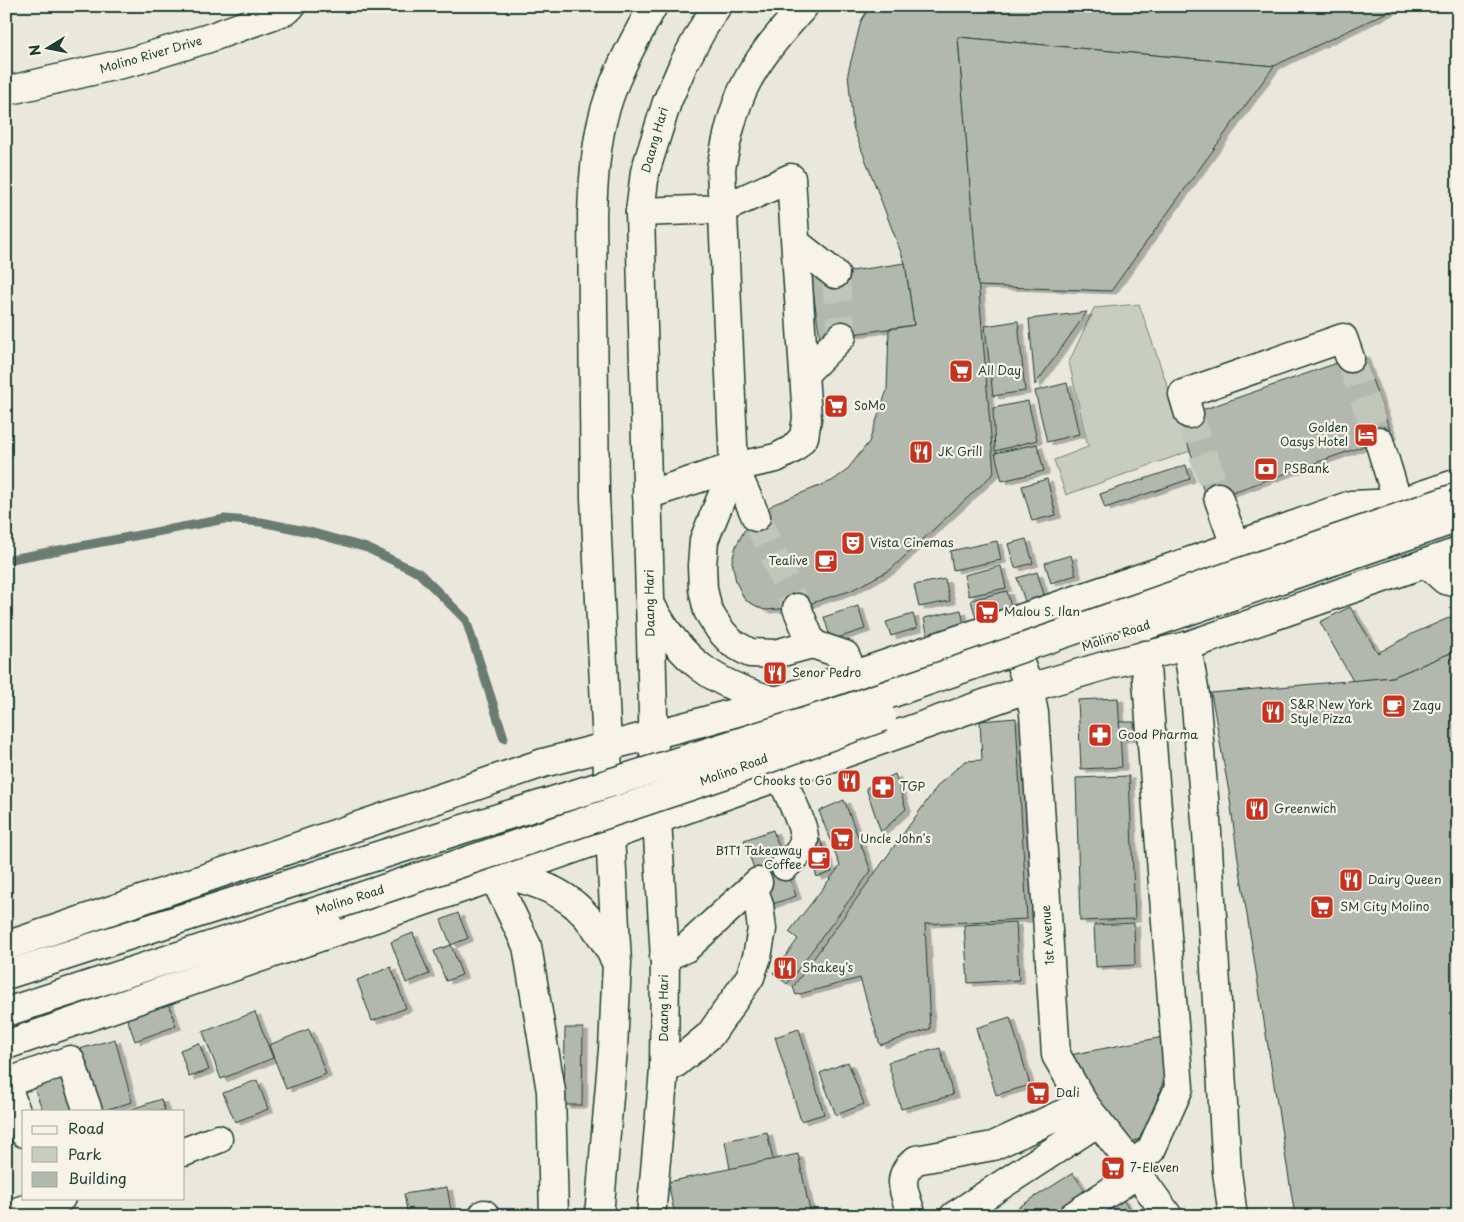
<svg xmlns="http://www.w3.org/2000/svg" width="1464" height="1222" font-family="'Playpen Sans',sans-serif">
  <defs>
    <filter id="shadow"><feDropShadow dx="5.5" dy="3" stdDeviation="0" flood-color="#0004"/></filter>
  </defs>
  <rect width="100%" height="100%" fill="#eae8dd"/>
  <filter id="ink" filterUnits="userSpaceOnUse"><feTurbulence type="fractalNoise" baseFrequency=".02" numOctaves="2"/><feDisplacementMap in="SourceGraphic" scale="10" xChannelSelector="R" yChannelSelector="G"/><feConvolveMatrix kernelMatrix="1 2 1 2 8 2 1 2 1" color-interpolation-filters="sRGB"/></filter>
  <g filter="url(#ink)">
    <polygon fill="#c8ccc1" stroke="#74847a" points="1139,304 1190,451 1066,495 1054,460 1088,447 1069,362 1094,308"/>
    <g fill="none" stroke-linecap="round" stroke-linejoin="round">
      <polyline stroke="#6a7c72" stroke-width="9" points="6,560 225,519 261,522 310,532 367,548 419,573 466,620 504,738"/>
    </g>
    <g fill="#b2b8ae" stroke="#1f3d34" filter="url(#shadow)">
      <polygon points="870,6 1400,6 1274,66 958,37 994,473 890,570 850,591 827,598 797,608 764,610 745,600 736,582 732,561 736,546 744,531 756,517 774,504 832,481 846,471 869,442 887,390 889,329 914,325 905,263 853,127 848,73 861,21"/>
      <polygon points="958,37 1274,66 1111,291 978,286"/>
      <polygon points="905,263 914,325 820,339 811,277"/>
      <polygon points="1087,312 1035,385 1029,319"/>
      <polygon points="1018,321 1025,391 993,396 985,326"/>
      <polygon points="1363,354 1392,436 1207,501 1179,418"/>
      <polygon points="1067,383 1079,434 1047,442 1035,391"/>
      <polygon points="1028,401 1037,440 995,451 993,408"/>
      <polygon points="1037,444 1044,471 1002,481 995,453"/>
      <polygon points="1186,465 1190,479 1105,508 1100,494"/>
      <polygon points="1047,479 1056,515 1032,521 1022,486"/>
      <polygon points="1026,539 1033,563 1015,568 1008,544"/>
      <polygon points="997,541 1001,560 953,570 950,551"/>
      <polygon points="1071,555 1076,575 1051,583 1045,563"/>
      <polygon points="1001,566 1006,588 969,596 964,575"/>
      <polygon points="1037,572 1046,601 1027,607 1017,578"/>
      <polygon points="945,579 950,601 919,607 914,585"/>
      <polygon points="1007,591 1013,616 978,626 971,600"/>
      <polygon points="858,606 865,629 831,640 824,617"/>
      <polygon points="1350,607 1378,653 1414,633 1458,614 1458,650 1393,677 1353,681 1320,622"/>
      <polygon points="961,610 965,629 928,638 924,618"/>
      <polygon points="913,614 917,628 891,636 886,622"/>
      <polygon points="1458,650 1458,1216 1295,1216 1237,852 1229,792 1211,693 1393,677"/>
      <polygon points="1118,698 1122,767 1081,769 1078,700"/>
      <polygon points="1016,718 1027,919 925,924 930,1029 880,1045 860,978 796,995 793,987 939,784 965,761 982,760 980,721"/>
      <polygon points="1119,722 1134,722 1135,738 1121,739"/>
      <polygon points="895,774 906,809 881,832 866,788"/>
      <polygon points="1129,776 1135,919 1080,921 1076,778"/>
      <polygon points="844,800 871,871 787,984 773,973 798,939 789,932 840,866 819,811"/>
      <polygon points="773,830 796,896 767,906 744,840"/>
      <polygon points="820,839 832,872 817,877 806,844"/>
      <polygon points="458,913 468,938 451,945 441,920"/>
      <polygon points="1016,922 1019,980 968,983 964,925"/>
      <polygon points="1134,923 1135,965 1096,967 1094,925"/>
      <polygon points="413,933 429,974 406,983 391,942"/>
      <polygon points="451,945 462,975 446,981 434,951"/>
      <polygon points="391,967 406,1008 372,1021 357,980"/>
      <polygon points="167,1000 176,1026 135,1041 126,1015"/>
      <polygon points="255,1012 273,1058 221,1079 203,1032"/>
      <polygon points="1010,1017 1030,1085 996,1095 976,1028"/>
      <polygon points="565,1028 583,1028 582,1105 564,1105"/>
      <polygon points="309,1029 326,1074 286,1089 269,1045"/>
      <polygon points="799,1029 824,1114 801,1121 775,1037"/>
      <polygon points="1163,1037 1165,1077 1143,1138 1131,1142 1094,1102 1070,1055"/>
      <polygon points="115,1039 132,1102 101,1111 76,1050"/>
      <polygon points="199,1043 209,1070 189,1077 180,1050"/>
      <polygon points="940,1048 953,1095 901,1109 888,1062"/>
      <polygon points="848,1062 864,1104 836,1115 820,1073"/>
      <polygon points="65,1067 82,1111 43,1111 31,1080"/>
      <polygon points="257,1080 268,1109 235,1122 223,1093"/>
      <polygon points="161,1099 165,1111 126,1111"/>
      <polygon points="767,1132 773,1160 730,1169 725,1141"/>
      <polygon points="798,1154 811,1216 675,1216 668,1182"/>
      <polygon points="1073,1173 1088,1196 1057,1216 1013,1216 1011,1212"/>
      <polygon points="447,1187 452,1216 408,1216 404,1194"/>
      <polygon points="1122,1198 1134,1216 1097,1216"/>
    </g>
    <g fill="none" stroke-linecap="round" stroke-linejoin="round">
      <g stroke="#c1c6bb" stroke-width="28" stroke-dasharray="28 14" stroke-linecap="butt">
        <polyline points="835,274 842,336"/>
        <polyline points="1350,358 1379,441"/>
        <polyline points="1189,414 1218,497"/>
        <polyline points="756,517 797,608"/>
      </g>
      <g stroke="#1f3d34" stroke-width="31">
        <g id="minor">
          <polyline points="6,91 134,61 209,38 287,10 291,6"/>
          <polyline points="640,212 722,209 791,178 807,418 804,437 793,449 776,458 734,467 647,495"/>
          <polyline points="796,243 835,274"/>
          <polyline points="805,373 842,336"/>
          <polyline points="1189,414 1183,394 1343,338 1350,358"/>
          <polyline points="1379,441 1398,503"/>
          <polyline points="734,467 704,540 702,566 703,589 708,611 720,630 732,643 750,653 775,654 812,644 845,655 854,675"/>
          <polyline points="1218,497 1235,546"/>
          <path d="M756 517 734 467 721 168C726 143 731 118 741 94 755 61 780 33 804 6"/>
          <polyline points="1426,563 1445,580 1458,583"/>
          <polyline points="797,608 812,644"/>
          <polyline points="1007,627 1029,688 1034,713 1056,1055 1084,1104 1122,1152 1168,1216"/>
          <polyline points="1187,646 1195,695 1207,832 1227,1172 1233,1216"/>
          <path d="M780 775C786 789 806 828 804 841 802 852 793 859 785 866"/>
          <polyline points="494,877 527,946 551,1091 554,1216"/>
          <polyline points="664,957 686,948 758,882"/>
          <polyline points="664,1070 676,1063 710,1035 750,977 757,957 762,929 759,905 753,887"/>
          <polyline points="6,1083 70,1060 88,1111"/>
          <polyline points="6,1084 24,1133"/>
          <polyline points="184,1152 218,1139"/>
          <polyline points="1132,1165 1151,1150 1179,1088 1145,655"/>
          <polyline points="484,1214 484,1216"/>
          <polyline points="6,1215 61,1198"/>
          <path d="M912 1216C905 1193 894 1177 916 1160L993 1146 1084 1104"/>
          <polyline points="954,1216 1098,1122"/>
          <polyline points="1073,1216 1137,1174"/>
        </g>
      </g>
      <g stroke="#1f3d34" stroke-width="31">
        <g id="major">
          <path d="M651 605C681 661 715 685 776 701"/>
          <polyline points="654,753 640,212 645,172 667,102 683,65 703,28 717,6"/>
          <path d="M500 874C560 885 588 906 615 960"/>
          <polyline points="6,946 543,763 698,723 776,701 854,675 1235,546 1351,505 1398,503 1458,483"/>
          <polyline points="6,975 326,872"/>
          <polyline points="6,1012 336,905"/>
          <polyline points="6,1045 494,877 1029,688 1114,663 1187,646 1458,552"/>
          <path d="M599 1216 613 1049 617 963 610 835 607 746 595 498 592 215C593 185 595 156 601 126 610 84 632 44 653 6"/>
          <polyline points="651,1216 664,1070 665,960 656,801"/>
        </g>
      </g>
      <use href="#minor" stroke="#f7f3e8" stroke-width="28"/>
      <use href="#major" stroke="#f7f3e8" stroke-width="28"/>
      <g stroke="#1f3d34" stroke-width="31" stroke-linecap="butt">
        <g id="major-bridge">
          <polyline points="1147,625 1458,518"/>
          <polyline points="326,872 849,708 1458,497"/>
          <polyline points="336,905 726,774 882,717"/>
        </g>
      </g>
      <use href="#major-bridge" stroke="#f7f3e8" stroke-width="28"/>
    </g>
  </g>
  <defs>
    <g id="supermarket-square" transform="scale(1.25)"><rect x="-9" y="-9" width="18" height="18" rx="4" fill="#c8321e" stroke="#f7f3e8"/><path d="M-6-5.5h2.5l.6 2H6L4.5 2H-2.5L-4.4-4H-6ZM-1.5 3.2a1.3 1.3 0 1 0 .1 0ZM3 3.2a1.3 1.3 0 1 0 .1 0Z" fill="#fff"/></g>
    <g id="hotel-square" transform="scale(1.25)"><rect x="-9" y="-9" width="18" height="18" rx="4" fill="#c8321e" stroke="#f7f3e8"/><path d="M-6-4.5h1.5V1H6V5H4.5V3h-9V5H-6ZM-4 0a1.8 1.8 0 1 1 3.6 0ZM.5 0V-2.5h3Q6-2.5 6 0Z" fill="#fff"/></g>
    <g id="restaurant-square" transform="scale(1.25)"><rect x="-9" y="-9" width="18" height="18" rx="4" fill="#c8321e" stroke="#f7f3e8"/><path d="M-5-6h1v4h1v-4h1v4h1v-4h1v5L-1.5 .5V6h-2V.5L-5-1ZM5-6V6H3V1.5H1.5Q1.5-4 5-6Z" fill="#fff"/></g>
    <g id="bank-square" transform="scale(1.25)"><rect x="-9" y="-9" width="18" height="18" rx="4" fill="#c8321e" stroke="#f7f3e8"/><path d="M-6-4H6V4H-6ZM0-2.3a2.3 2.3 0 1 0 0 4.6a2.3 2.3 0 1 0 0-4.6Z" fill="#fff"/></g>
    <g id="theatre-square" transform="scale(1.25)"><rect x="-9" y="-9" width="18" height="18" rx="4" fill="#c8321e" stroke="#f7f3e8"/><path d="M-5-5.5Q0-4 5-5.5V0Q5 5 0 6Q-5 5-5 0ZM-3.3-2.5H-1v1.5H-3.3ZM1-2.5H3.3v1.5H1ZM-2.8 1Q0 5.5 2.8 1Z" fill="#fff"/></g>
    <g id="cafe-square" transform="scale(1.25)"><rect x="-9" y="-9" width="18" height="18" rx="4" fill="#c8321e" stroke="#f7f3e8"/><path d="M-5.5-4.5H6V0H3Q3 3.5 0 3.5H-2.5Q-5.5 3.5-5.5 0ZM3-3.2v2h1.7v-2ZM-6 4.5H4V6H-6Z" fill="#fff"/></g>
    <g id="pharmacy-square" transform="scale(1.25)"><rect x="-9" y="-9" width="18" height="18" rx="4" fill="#c8321e" stroke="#f7f3e8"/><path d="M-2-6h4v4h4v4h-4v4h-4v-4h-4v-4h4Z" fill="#fff"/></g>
  </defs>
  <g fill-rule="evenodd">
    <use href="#supermarket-square" x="961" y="371"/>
    <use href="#supermarket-square" x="836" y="406"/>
    <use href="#hotel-square" x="1366" y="435"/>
    <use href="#restaurant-square" x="921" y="452"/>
    <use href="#bank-square" x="1266" y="469"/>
    <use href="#theatre-square" x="853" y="543"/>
    <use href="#cafe-square" x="826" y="561"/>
    <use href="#supermarket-square" x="987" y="612"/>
    <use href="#restaurant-square" x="775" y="673"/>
    <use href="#cafe-square" x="1394" y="706"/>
    <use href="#restaurant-square" x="1273" y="712"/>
    <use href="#pharmacy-square" x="1100" y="735"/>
    <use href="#restaurant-square" x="849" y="781"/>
    <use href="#pharmacy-square" x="883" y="787"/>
    <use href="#restaurant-square" x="1257" y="809"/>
    <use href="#supermarket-square" x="842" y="839"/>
    <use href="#cafe-square" x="819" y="858"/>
    <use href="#restaurant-square" x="1351" y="880"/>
    <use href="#supermarket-square" x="1322" y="907"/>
    <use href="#restaurant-square" x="785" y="968"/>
    <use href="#supermarket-square" x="1038" y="1093"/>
    <use href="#supermarket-square" x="1113" y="1168"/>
  </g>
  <g text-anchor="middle" stroke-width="4.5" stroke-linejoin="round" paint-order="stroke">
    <g font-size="12" fill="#1f3d34" stroke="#f7f3e8">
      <text transform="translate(151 55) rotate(-16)" y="4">Molino River Drive</text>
      <text transform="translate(655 140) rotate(-74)" y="4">Daang Hari</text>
      <text transform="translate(650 603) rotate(-91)" y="4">Daang Hari</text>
      <text transform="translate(1116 636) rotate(-19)" y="4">Molino Road</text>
      <text transform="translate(734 770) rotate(-20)" y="4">Molino Road</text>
      <text transform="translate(350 900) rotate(-18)" y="4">Molino Road</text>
      <text transform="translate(1048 935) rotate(-94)" y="4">1st Avenue</text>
      <text transform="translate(664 1008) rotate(-90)" y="4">Daang Hari</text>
    </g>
    <g font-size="12" fill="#1f3d34" stroke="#f7f3e8" text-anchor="start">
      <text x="978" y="375">All Day</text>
      <text x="854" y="410">SoMo</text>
      <text x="1348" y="432" text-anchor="end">Golden<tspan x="1348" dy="14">Oasys Hotel</tspan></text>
      <text x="938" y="456">JK Grill</text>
      <text x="1284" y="473">PSBank</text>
      <text x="870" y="547">Vista Cinemas</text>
      <text x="808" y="565" text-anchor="end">Tealive</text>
      <text x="1004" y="616">Malou S. Ilan</text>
      <text x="792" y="677">Senor Pedro</text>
      <text x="1290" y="709">S&amp;R New York<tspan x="1290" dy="14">Style Pizza</tspan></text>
      <text x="1412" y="710">Zagu</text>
      <text x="1118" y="739">Good Pharma</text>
      <text x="832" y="785" text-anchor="end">Chooks to Go</text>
      <text x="900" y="791">TGP</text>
      <text x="1274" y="813">Greenwich</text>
      <text x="860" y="843">Uncle John's</text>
      <text x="802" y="855" text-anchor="end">B1T1 Takeaway<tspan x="802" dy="14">Coffee</tspan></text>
      <text x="1368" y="884">Dairy Queen</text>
      <text x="1340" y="911">SM City Molino</text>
      <text x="802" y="972">Shakey's</text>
      <text x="1056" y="1097">Dali</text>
      <text x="1130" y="1172">7-Eleven</text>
    </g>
  </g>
  <rect width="1464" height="1222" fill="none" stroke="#f7f3e8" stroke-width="25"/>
  <rect x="12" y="12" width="1439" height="1197" fill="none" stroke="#1f3d34" stroke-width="2" filter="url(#ink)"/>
  <rect x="22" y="1110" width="162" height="90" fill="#f7f3e8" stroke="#a1aaa0"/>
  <rect x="32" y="1126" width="25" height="8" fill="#f7f3e8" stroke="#a1aaa0"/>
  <text x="68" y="1134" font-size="15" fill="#1f3d34">Road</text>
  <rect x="32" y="1147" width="25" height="15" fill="#c8ccc1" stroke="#a1aaa0"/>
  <text x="68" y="1160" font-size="15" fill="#1f3d34">Park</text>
  <rect x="32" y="1172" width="25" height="15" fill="#b2b8ae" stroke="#a1aaa0"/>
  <text x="68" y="1184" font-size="15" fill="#1f3d34">Building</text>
  <g transform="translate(48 48) rotate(260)" stroke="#f7f3e8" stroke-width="4" paint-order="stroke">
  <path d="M0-4L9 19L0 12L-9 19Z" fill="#1f3d34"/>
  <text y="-8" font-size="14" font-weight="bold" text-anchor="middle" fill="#1f3d34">N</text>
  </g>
</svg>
